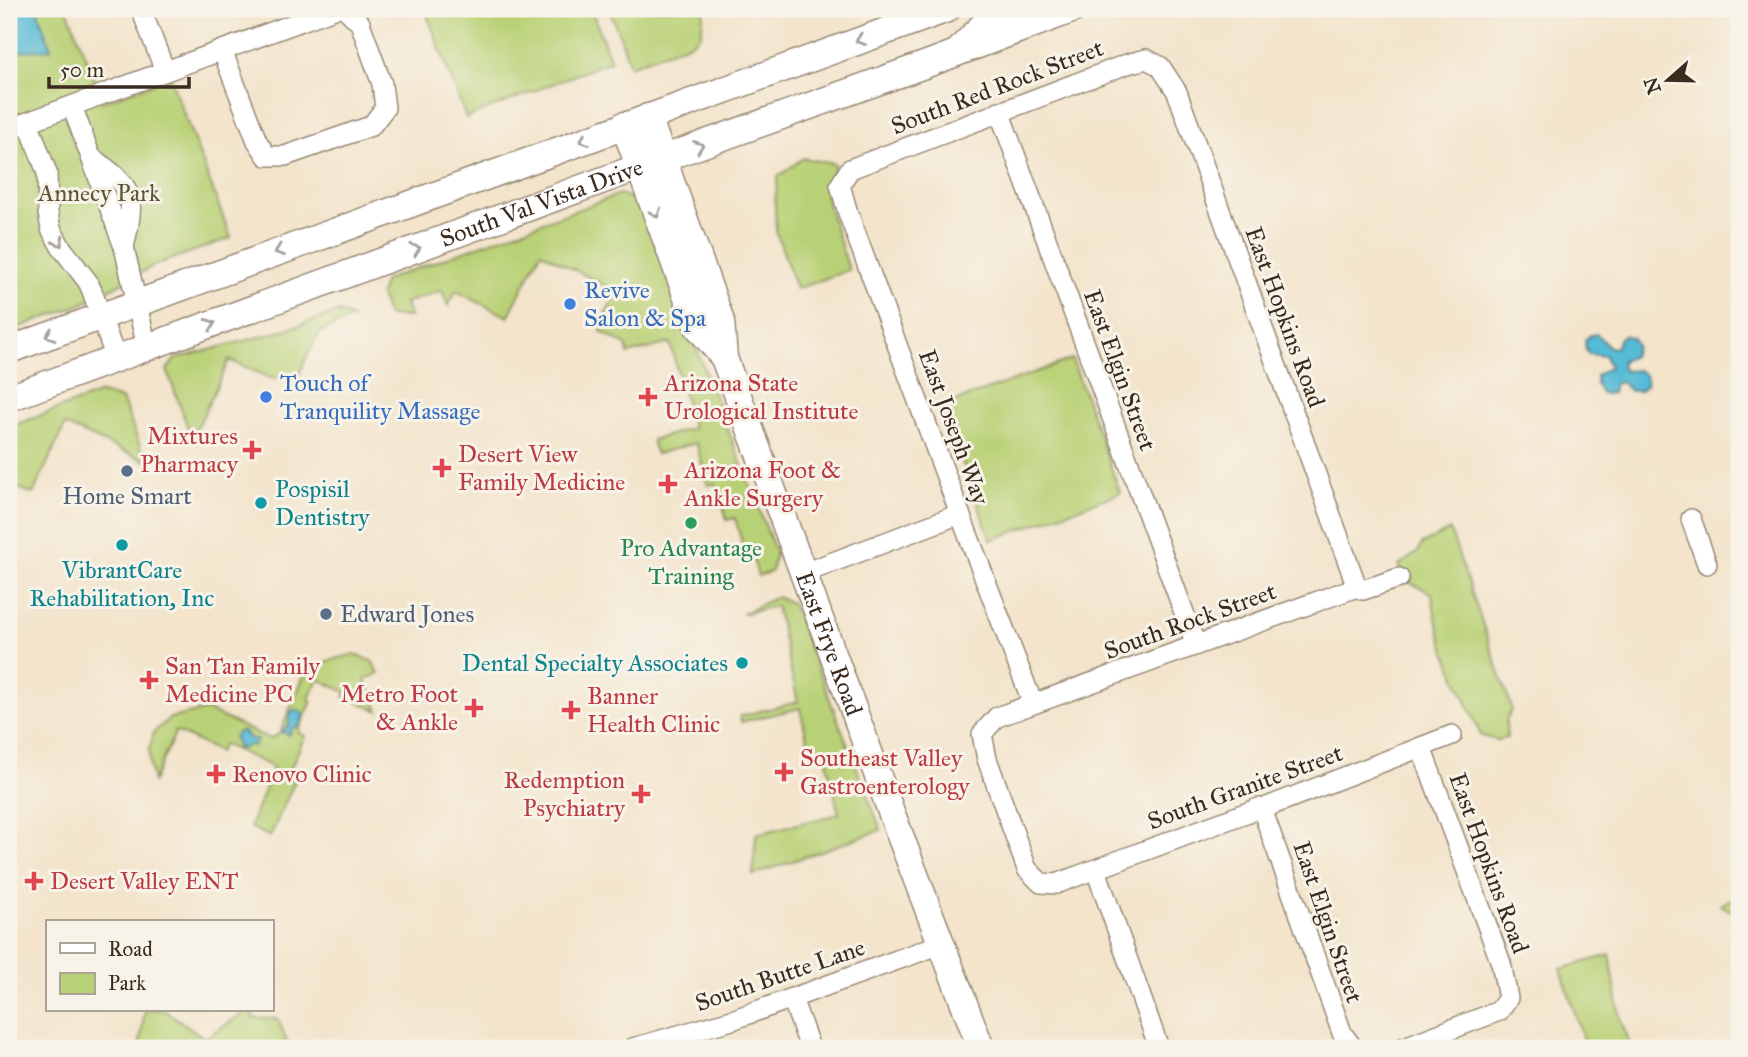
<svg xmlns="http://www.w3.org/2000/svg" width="1748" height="1057" font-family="'IM FELL Great Primer',serif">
  <rect width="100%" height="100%" fill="#f7f3e8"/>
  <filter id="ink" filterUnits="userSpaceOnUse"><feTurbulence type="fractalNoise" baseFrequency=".0143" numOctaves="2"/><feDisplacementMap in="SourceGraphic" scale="14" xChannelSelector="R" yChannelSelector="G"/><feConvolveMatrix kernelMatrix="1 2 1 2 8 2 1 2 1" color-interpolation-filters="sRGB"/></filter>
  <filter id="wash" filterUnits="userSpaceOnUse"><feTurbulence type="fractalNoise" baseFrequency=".00686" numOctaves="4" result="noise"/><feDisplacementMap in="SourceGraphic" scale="28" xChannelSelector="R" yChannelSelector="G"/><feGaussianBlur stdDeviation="1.57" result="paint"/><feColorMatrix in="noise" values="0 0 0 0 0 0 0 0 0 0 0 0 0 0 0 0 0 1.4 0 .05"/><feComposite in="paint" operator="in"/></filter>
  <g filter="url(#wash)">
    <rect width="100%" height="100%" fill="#f3e4cb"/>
    <g fill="#b9d176" stroke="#7a7e4a" stroke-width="2">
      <polygon points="9,9 67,9 103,102 170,77 231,238 155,265 80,305 9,331"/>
      <polygon points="425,9 591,9 611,61 466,118"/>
      <polygon points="609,9 704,9 701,34 691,43 630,66 621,39"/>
      <polygon points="803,158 835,164 826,200 849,270 796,289 776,231 775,203 778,177"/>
      <polygon points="620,194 635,200 640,204 776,553 771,572 758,576 751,552 745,553 735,518 727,520 716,483 708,485 696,443 656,454 652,440 693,428 670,343 628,354 626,345 601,332 605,325 601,323 617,292 541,252 508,317 456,291 448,306 442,290 405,303 410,317 388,316 380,295 385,280"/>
      <polygon points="339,312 353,318 324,330 315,339 296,381 270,378 229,360 192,439 167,370 175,359 278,332"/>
      <polygon points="1072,359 1120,493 991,540 942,406"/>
      <polygon points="101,393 122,399 146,461 65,425 33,494 9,484 9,427"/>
      <path d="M1450 530 1512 709 1506 721 1507 738 1497 740 1481 736C1464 694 1435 637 1432 593L1408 582 1399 565 1418 552 1422 544Z"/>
      <polygon points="776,597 792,603 881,830 753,875 756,834 839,814 824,749 810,752 800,708 741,722 740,716 798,702 776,606 742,614"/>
      <polygon points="354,654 372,661 379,674 365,679 379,711 344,697 346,692 318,679 309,699 312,701 298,732 305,736 287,776 295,781 270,837 250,827 273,767 223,744 219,752 176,731 153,781 150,766 149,750 154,732 170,718 207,710 270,739 280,733 305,673 328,661"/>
      <polygon points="1739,894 1739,916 1721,905"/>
      <polygon points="1610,955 1620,1018 1631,1048 1586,1048 1561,969"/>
      <polygon points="145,1010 164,1010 205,1038 249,1010 254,1010 252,1018 278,1019 287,1042 271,1048 139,1048"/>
    </g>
    <g fill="#57bbd6" stroke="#49727a" stroke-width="2">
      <polygon points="9,9 37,9 51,49 21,51 9,60"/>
      <path d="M1596 334C1602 338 1605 346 1612 348L1616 347 1620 338 1624 335 1633 338 1636 346 1633 356 1622 361 1621 367 1625 371 1638 370 1645 375 1647 384 1640 391H1631L1621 382 1614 384 1612 393 1605 394 1600 392 1596 384V375L1610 367 1605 356 1589 354 1586 350 1585 340 1589 336Z"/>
      <polygon points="297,710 304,715 299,727 293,727 289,735 282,732 289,725 289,718 292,711"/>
      <polygon points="243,731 249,738 257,740 254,746 249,745 243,748 238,749 234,737 238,732"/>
    </g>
  </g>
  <g filter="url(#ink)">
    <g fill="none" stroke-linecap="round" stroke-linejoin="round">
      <g stroke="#978774" stroke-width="22">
        <g id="street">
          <polyline points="141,9 165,71"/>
          <polyline points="222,50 257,141 267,156 285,156 371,126 385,108 382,84 360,23 346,9"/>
          <polyline points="72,106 124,247 147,348"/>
          <polyline points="999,111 1196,645"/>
          <polyline points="28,122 47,173 48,213 51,229 61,247 88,282 92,291 116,359"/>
          <polyline points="9,129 334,9"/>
          <path d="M91 157C135 188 136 195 124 247"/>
          <polyline points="1691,519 1707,564"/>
          <polyline points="804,573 960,514"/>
          <polyline points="1399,578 1363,590 1357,587 997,717 982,734 987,759 1027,869 1041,883 1056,884 1259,808 1262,809 1452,735"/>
          <polyline points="1033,704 960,514 848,213 840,185 850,169 1127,64 1146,59 1160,66 1177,92 1357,587"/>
          <polyline points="1262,809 1342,1033 1353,1048"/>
          <polyline points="1096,870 1159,1048"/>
          <polyline points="792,998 810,1048"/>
          <polyline points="633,1048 732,1020 941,944"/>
          <polyline points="1402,1048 1499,1011 1508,998 1501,963 1421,747"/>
        </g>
      </g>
      <g stroke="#978774" stroke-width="29">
        <g id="secondary">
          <polyline points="962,47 992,16 1012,9"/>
          <path id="s1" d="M648 117 721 321 724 358 893 817 981 1048"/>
          <polyline points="624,125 698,327 724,358"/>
          <polyline points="9,350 947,9"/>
          <path id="s2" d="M9 398 639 167 927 64 1074 9"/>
        </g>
      </g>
      <use href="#street" stroke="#fff" stroke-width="19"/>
      <use href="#secondary" stroke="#fff" stroke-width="26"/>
    </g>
    <defs><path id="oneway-chevron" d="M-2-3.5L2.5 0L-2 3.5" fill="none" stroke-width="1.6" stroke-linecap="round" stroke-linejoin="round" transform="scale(1.75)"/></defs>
    <g stroke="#a79f9a">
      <use href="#oneway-chevron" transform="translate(860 40) rotate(160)"/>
      <use href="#oneway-chevron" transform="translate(584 140) rotate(160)"/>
      <use href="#oneway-chevron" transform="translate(699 146) rotate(-20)"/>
      <use href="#oneway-chevron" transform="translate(656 213) rotate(70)"/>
      <use href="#oneway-chevron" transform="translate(59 242) rotate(61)"/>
      <use href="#oneway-chevron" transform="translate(416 249) rotate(-20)"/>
      <use href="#oneway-chevron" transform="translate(279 251) rotate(160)"/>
      <use href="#oneway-chevron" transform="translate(211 324) rotate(-20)"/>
      <use href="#oneway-chevron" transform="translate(50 335) rotate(160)"/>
    </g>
  </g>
  <g fill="#3f7fe0" stroke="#f7f3e8" stroke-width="2.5">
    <circle cx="570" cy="304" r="7"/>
    <circle cx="266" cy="397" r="7"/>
  </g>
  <g fill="#e0444e" stroke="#f7f3e8" stroke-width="2.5">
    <path d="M644.5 386.5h7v7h7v7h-7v7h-7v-7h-7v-7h7z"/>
    <path d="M248.5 439.5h7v7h7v7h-7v7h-7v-7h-7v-7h7z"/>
    <path d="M438.5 457.5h7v7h7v7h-7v7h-7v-7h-7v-7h7z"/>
    <path d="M664.5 473.5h7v7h7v7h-7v7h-7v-7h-7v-7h7z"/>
    <path d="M145.5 669.5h7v7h7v7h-7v7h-7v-7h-7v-7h7z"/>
    <path d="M470.5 697.5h7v7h7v7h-7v7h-7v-7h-7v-7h7z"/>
    <path d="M567.5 699.5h7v7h7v7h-7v7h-7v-7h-7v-7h7z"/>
    <path d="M780.5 761.5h7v7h7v7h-7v7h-7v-7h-7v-7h7z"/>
    <path d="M212.5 763.5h7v7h7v7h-7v7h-7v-7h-7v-7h7z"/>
    <path d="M637.5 783.5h7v7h7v7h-7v7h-7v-7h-7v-7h7z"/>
    <path d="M30.5 870.5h7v7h7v7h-7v7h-7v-7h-7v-7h7z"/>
  </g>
  <g fill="#5c6f8a" stroke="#f7f3e8" stroke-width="2.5">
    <circle cx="127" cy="471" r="7"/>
    <circle cx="326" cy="614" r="7"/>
  </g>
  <g fill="#0f9aa8" stroke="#f7f3e8" stroke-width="2.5">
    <circle cx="261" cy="503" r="7"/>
    <circle cx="122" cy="545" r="7"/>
    <circle cx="742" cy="663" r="7"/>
  </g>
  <circle fill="#2e9e5b" stroke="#f7f3e8" stroke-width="2.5" cx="691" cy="523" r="7"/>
  <g text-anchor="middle" stroke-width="6" stroke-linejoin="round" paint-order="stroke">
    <g font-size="24" fill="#3b2a1e" stroke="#f7f3e8">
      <text transform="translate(997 87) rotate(-21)" y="8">South Red Rock Street</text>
      <text dy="8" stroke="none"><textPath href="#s2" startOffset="567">South Val Vista Drive</textPath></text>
      <text transform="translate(1285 317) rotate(70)" y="8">East Hopkins Road</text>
      <text transform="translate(1120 370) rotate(70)" y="8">East Elgin Street</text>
      <text transform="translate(954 427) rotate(70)" y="8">East Joseph Way</text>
      <text transform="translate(1190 621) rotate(-20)" y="8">South Rock Street</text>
      <text dy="8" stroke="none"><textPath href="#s1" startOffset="558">East Frye Road</textPath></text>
      <text transform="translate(1245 787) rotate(-20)" y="8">South Granite Street</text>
      <text transform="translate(1489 863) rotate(70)" y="8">East Hopkins Road</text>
      <text transform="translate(1328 922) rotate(71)" y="8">East Elgin Street</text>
      <text transform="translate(780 975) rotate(-19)" y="8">South Butte Lane</text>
    </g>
    <g font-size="24" fill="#5a5434" stroke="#f7f3e8">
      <text x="99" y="201">Annecy Park</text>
    </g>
    <g font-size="24" fill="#366cbe" stroke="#f7f3e8" text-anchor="start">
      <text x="584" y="298">Revive<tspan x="584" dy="28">Salon &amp; Spa</tspan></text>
      <text x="280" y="391">Touch of<tspan x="280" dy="28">Tranquility Massage</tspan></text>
    </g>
    <g font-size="24" fill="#be3a42" stroke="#f7f3e8" text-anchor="start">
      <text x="664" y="391">Arizona State<tspan x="664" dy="28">Urological Institute</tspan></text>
      <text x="238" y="444" text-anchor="end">Mixtures<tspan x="238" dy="28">Pharmacy</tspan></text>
      <text x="458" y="462">Desert View<tspan x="458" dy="28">Family Medicine</tspan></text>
      <text x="684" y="478">Arizona Foot &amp;<tspan x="684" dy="28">Ankle Surgery</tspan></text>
      <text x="165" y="674">San Tan Family<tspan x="165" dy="28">Medicine PC</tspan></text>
      <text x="458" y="702" text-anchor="end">Metro Foot<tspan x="458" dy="28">&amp; Ankle</tspan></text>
      <text x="587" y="704">Banner<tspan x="587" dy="28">Health Clinic</tspan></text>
      <text x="800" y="766">Southeast Valley<tspan x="800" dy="28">Gastroenterology</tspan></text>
      <text x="232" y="782">Renovo Clinic</text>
      <text x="625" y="788" text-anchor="end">Redemption<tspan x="625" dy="28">Psychiatry</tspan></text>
      <text x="50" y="889">Desert Valley ENT</text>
    </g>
    <g font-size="24" fill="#0d838f" stroke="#f7f3e8" text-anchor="start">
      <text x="275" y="497">Pospisil<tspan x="275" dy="28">Dentistry</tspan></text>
      <text x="122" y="578" text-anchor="middle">VibrantCare<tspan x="122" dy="28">Rehabilitation, Inc</tspan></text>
      <text x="728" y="671" text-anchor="end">Dental Specialty Associates</text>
    </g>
    <g font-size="24" fill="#4e5e75" stroke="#f7f3e8">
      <text x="127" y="504">Home Smart</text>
      <text x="340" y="622" text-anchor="start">Edward Jones</text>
    </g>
    <g font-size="24" fill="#27864d" stroke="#f7f3e8">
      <text x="691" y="556">Pro Advantage<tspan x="691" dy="28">Training</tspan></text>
    </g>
  </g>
  <rect width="1748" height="1057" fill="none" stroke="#f7f3e8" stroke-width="35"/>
  <rect x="46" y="920" width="228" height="91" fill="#f7f3e8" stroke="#aca397" stroke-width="2"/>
  <rect x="60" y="943" width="35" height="10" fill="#ffffff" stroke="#aca397" stroke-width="2"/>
  <text x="108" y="956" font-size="21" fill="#3b2a1e">Road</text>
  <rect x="60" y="973" width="35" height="21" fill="#b9d176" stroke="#aca397" stroke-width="2"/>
  <text x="108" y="990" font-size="21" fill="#3b2a1e">Park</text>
  <g transform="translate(1668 80) rotate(250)" stroke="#f7f3e8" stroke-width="5" paint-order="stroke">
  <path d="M0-5L12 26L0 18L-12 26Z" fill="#3b2a1e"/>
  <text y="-10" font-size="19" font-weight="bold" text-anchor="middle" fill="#3b2a1e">N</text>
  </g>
  <path d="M49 77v10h140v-10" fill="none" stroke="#3b2a1e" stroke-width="3.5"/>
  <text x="60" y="77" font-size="21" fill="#3b2a1e" stroke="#f7f3e8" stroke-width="5" paint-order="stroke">50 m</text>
</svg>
